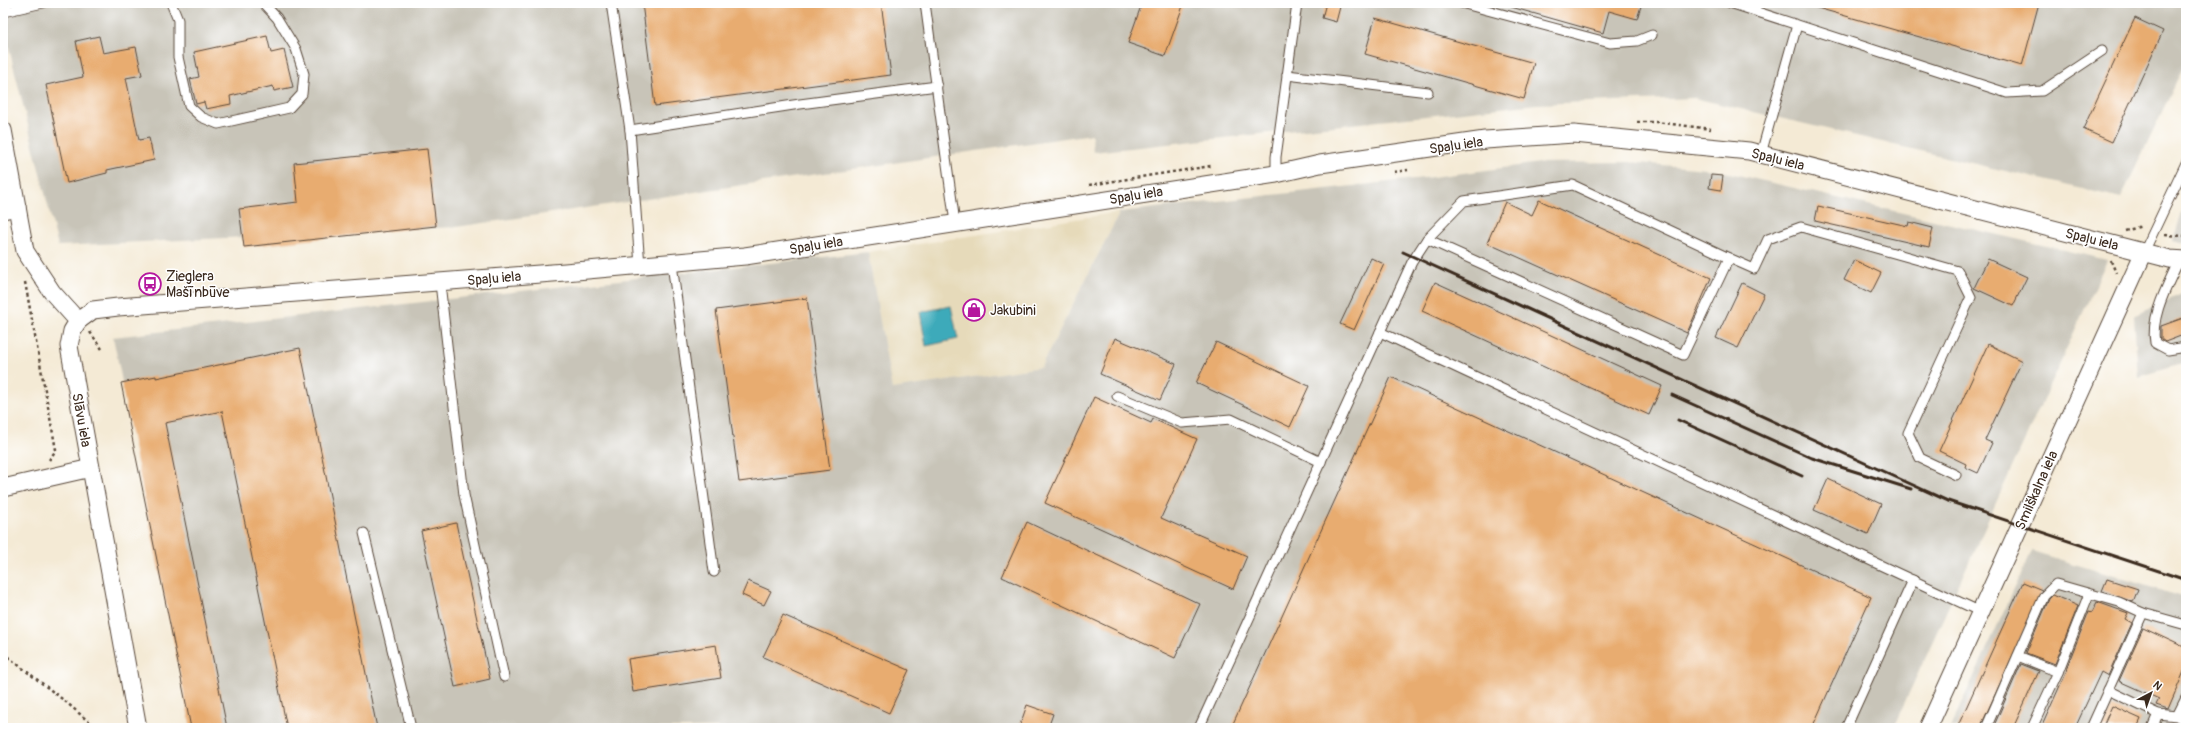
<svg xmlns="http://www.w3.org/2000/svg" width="2189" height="731" font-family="Pangolin,sans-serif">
  <rect width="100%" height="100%" fill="#fff"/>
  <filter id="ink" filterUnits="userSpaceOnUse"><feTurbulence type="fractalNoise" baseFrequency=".025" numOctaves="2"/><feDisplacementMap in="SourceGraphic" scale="8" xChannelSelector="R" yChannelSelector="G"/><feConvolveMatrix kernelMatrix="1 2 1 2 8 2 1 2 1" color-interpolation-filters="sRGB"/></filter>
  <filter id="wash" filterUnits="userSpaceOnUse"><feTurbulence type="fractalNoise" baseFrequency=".012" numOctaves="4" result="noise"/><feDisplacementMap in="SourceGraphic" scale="16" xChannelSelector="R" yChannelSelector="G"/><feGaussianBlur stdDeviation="0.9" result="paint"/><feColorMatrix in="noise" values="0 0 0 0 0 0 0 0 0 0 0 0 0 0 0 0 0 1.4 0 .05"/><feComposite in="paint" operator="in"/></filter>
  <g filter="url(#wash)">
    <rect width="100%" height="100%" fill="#f4ead5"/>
    <polygon fill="#e6daba" points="1120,212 1041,367 892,389 868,252"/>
    <g fill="#c8c4b8">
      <polygon points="3,3 2186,3 2186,61 2121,198 1694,98 1537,104 1093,152 1092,134 456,227 58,246 3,24"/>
      <polygon points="1629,162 1716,170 2107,260 1893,728 193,728 113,337 868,252 892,389 1041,367 1120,212 1433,177 1540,163"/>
      <polygon points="2186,201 2186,243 2173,240"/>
      <polygon points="2186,292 2186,363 2138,377 2134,316"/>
      <polygon points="2032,551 2186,598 2186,728 1950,728"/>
    </g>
    <polygon fill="#3caaba" stroke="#3c6a6c" points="951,306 958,339 926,346 920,312"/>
    <g id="blocks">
      <g fill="#e8ac70">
        <polygon points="642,3 881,3 891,75 655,106"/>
        <polygon points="1142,3 1184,3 1165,56 1128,43"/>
        <polygon points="1326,3 1341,3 1336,22 1322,18"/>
        <polygon points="1511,3 1642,3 1637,19 1609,11 1603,33 1511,7"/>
        <polygon points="1815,3 2039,3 2022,66 1814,7"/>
        <polygon points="1375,18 1534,63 1524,99 1365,54"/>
        <polygon points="2135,18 2163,31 2112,142 2083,129"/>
        <polygon points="99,36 103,53 136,47 142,75 126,78 139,140 149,138 154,160 107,170 107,173 67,183 46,85 83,77 76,41"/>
        <polygon points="267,36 271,53 284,50 293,87 274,91 273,86 230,96 231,104 206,109 204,102 196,104 190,79 199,77 194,52"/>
        <polygon points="427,149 436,226 244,247 239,209 298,202 294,163"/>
        <polygon points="1711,175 1723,176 1721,190 1709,188"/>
        <polygon points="1539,200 1711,278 1687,333 1487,243 1505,202 1532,215"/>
        <polygon points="1818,206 1908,226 1909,222 1933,228 1929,247 1815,221"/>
        <polygon points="1371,258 1384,264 1354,330 1340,324"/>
        <polygon points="1988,259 2027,277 2013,306 1974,288"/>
        <polygon points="1854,260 1881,273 1871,293 1844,280"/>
        <polygon points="1435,282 1662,386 1649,415 1422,311"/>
        <polygon points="1742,283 1764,294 1738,348 1716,338"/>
        <polygon points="807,298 830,470 739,482 716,310"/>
        <polygon points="2186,317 2186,334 2165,342 2161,339 2161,326"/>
        <polygon points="1115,338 1176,364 1160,400 1100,374"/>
        <polygon points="1216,342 1309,386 1290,427 1196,383"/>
        <polygon points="1988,344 2022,361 1985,440 1992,443 1978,473 1965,467 1966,464 1939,451"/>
        <polygon points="300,348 377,728 287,728 222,411 165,423 227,728 191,728 121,383 156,376 156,378"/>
        <polygon points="1391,377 1871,597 1812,728 1231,728"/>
        <polygon points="1094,397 1151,423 1153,419 1197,439 1161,518 1247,556 1233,589 1045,503"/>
        <polygon points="1828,479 1881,504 1868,534 1814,510"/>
        <polygon points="1027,522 1200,604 1175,658 1002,577"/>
        <polygon points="456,523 490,679 455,687 421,531"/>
        <polygon points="2107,579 2138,589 2133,602 2102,591"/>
        <polygon points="748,581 771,591 764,605 742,595"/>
        <polygon points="2023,582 2042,590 1980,728 1957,728"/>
        <polygon points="2053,595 2078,606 2055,664 2026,653 2049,599"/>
        <polygon points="2097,602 2128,613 2125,619 2132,623 2108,676 2101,672 2075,728 2041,728 2067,670 2066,669 2089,611 2092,612"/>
        <polygon points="783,615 909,670 889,713 763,657"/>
        <polygon points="2143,628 2186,648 2186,667 2168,709 2156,705 2159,699 2119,681"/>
        <polygon points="716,645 721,678 633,692 628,659"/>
        <polygon points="2021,664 2039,671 2013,728 1993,728"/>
        <polygon points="1027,705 1053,714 1048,728 1019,728"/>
        <polygon points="2112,706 2141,719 2137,728 2102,728"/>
      </g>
    </g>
  </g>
  <g filter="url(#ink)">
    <use href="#blocks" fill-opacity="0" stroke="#574739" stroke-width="1"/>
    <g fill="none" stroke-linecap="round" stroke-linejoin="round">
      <g stroke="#574739" stroke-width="11">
        <g id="service">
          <polyline points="171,3 178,20 178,57 189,106 201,117 218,124 289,108 302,94 304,74 296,49 277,18 263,3"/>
          <polyline points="611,3 630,130 640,266"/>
          <polyline points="925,3 955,223"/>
          <polyline points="1461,3 1610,43 1637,41 1652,35"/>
          <polyline points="1730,3 2007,93 2042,91 2102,51"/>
          <polyline points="3,12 43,3"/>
          <polyline points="1287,75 1428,92"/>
          <polyline points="630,130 800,104 937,86"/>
          <polyline points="1761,154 1797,25"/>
          <polyline points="1276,174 1276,157 1297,3"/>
          <polyline points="1427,239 1683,355 1729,258 1754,269 1768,239 1801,227 1958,271 1971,297 1908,433 1920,458 1956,475"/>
          <polyline points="2144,252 2186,163"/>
          <path d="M2179 260C2168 285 2150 316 2155 343L2168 350 2186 347"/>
          <polyline points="672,264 714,572"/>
          <polyline points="440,283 464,495 504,677"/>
          <polyline points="1380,332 1981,612"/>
          <polyline points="1117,396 1182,423 1231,419 1321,462"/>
          <polyline points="364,533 411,728"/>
          <polyline points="2018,656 2058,672"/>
          <polyline points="2108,690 2158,714 2177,716 2186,721"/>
          <polyline points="2177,716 2186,698"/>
          <polyline points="1199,728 1412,262 1427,239 1464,201 1573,185 1729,258"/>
          <polyline points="1846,728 1913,580"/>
          <polyline points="1986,728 2044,596 2056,584 2119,602 2143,613 2186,625"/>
          <polyline points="2032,728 2058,672 2089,594"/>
          <polyline points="2091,728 2143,613"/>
          <polyline points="2152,728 2158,714"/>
        </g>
      </g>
      <g stroke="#574739" stroke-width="19">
        <g id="minor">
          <polyline points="3,130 25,251 52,292 78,321 72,331 69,346 138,728"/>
          <polyline points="3,210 17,207"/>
          <polyline points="78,321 93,310 118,307 565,272 745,256 1276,174 1320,164 1485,140 1574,134 1749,151 2170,259 2186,260"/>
          <polyline points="3,488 91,468"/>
          <polyline points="1928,728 2144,252"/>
        </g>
      </g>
      <g stroke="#574739" stroke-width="2.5" stroke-dasharray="3 3" stroke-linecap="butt">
        <polyline points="1637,122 1656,122 1711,129"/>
        <polyline points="1394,172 1408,170"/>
        <polyline points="1089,185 1211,166"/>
        <polyline points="2125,231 2142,226"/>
        <polyline points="2165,235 2186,236"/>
        <polyline points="2111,261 2116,273"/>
        <polyline points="25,282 56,450 49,460"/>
        <polyline points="90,332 102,349"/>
        <polyline points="3,653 66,702 96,728"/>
      </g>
      <use href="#service" stroke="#fff" stroke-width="9"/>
      <use href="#minor" stroke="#fff" stroke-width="17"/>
      <g stroke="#3b2a1e" stroke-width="3">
        <polyline points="1403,252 1948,501 2186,580"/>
        <polyline points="1672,395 1812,458 1911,489"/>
        <polyline points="1678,420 1802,476"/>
      </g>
    </g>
  </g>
  <defs>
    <g id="bus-ring" transform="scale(1.15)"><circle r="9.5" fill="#fff" stroke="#b5179e" stroke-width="1.5"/><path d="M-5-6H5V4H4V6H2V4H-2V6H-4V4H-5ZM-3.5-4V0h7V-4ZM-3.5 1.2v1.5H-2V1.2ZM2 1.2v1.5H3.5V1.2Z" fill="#b5179e"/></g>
    <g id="shop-ring" transform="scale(1.15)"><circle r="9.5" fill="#fff" stroke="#b5179e" stroke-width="1.5"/><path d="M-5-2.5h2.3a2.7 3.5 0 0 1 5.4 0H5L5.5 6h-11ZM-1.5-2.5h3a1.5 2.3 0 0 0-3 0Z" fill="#b5179e"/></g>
  </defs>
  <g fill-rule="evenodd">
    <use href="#bus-ring" x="150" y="284"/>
    <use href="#shop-ring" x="974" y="310"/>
  </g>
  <g text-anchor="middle" stroke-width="3" stroke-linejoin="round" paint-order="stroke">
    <g font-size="14" fill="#3b2a1e" stroke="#fff">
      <text transform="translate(1456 145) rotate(-8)" y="5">Spaļu iela</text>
      <text transform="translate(1778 159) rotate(14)" y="5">Spaļu iela</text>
      <text transform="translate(1136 195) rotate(-9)" y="5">Spaļu iela</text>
      <text transform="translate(2092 239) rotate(14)" y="5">Spaļu iela</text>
      <text transform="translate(816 245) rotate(-9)" y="5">Spaļu iela</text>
      <text transform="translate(494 278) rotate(-5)" y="5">Spaļu iela</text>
      <text transform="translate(82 420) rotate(80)" y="5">Slāvu iela</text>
      <text transform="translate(2036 490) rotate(-66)" y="5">Smilškalna iela</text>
    </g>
    <g font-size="14" fill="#3b2a1e" stroke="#fff" text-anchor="start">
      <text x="166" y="281">Zieglera<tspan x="166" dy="16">Mašīnbūve</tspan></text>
      <text x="990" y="315">Jakubini</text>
    </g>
  </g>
  <rect width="2189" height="731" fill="none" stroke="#fff" stroke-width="16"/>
  <g transform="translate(2151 693) rotate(41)" stroke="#ffffff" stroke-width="3" paint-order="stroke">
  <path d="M0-3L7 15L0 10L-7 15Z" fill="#3b2a1e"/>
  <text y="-6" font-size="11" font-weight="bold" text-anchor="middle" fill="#3b2a1e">N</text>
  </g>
</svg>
